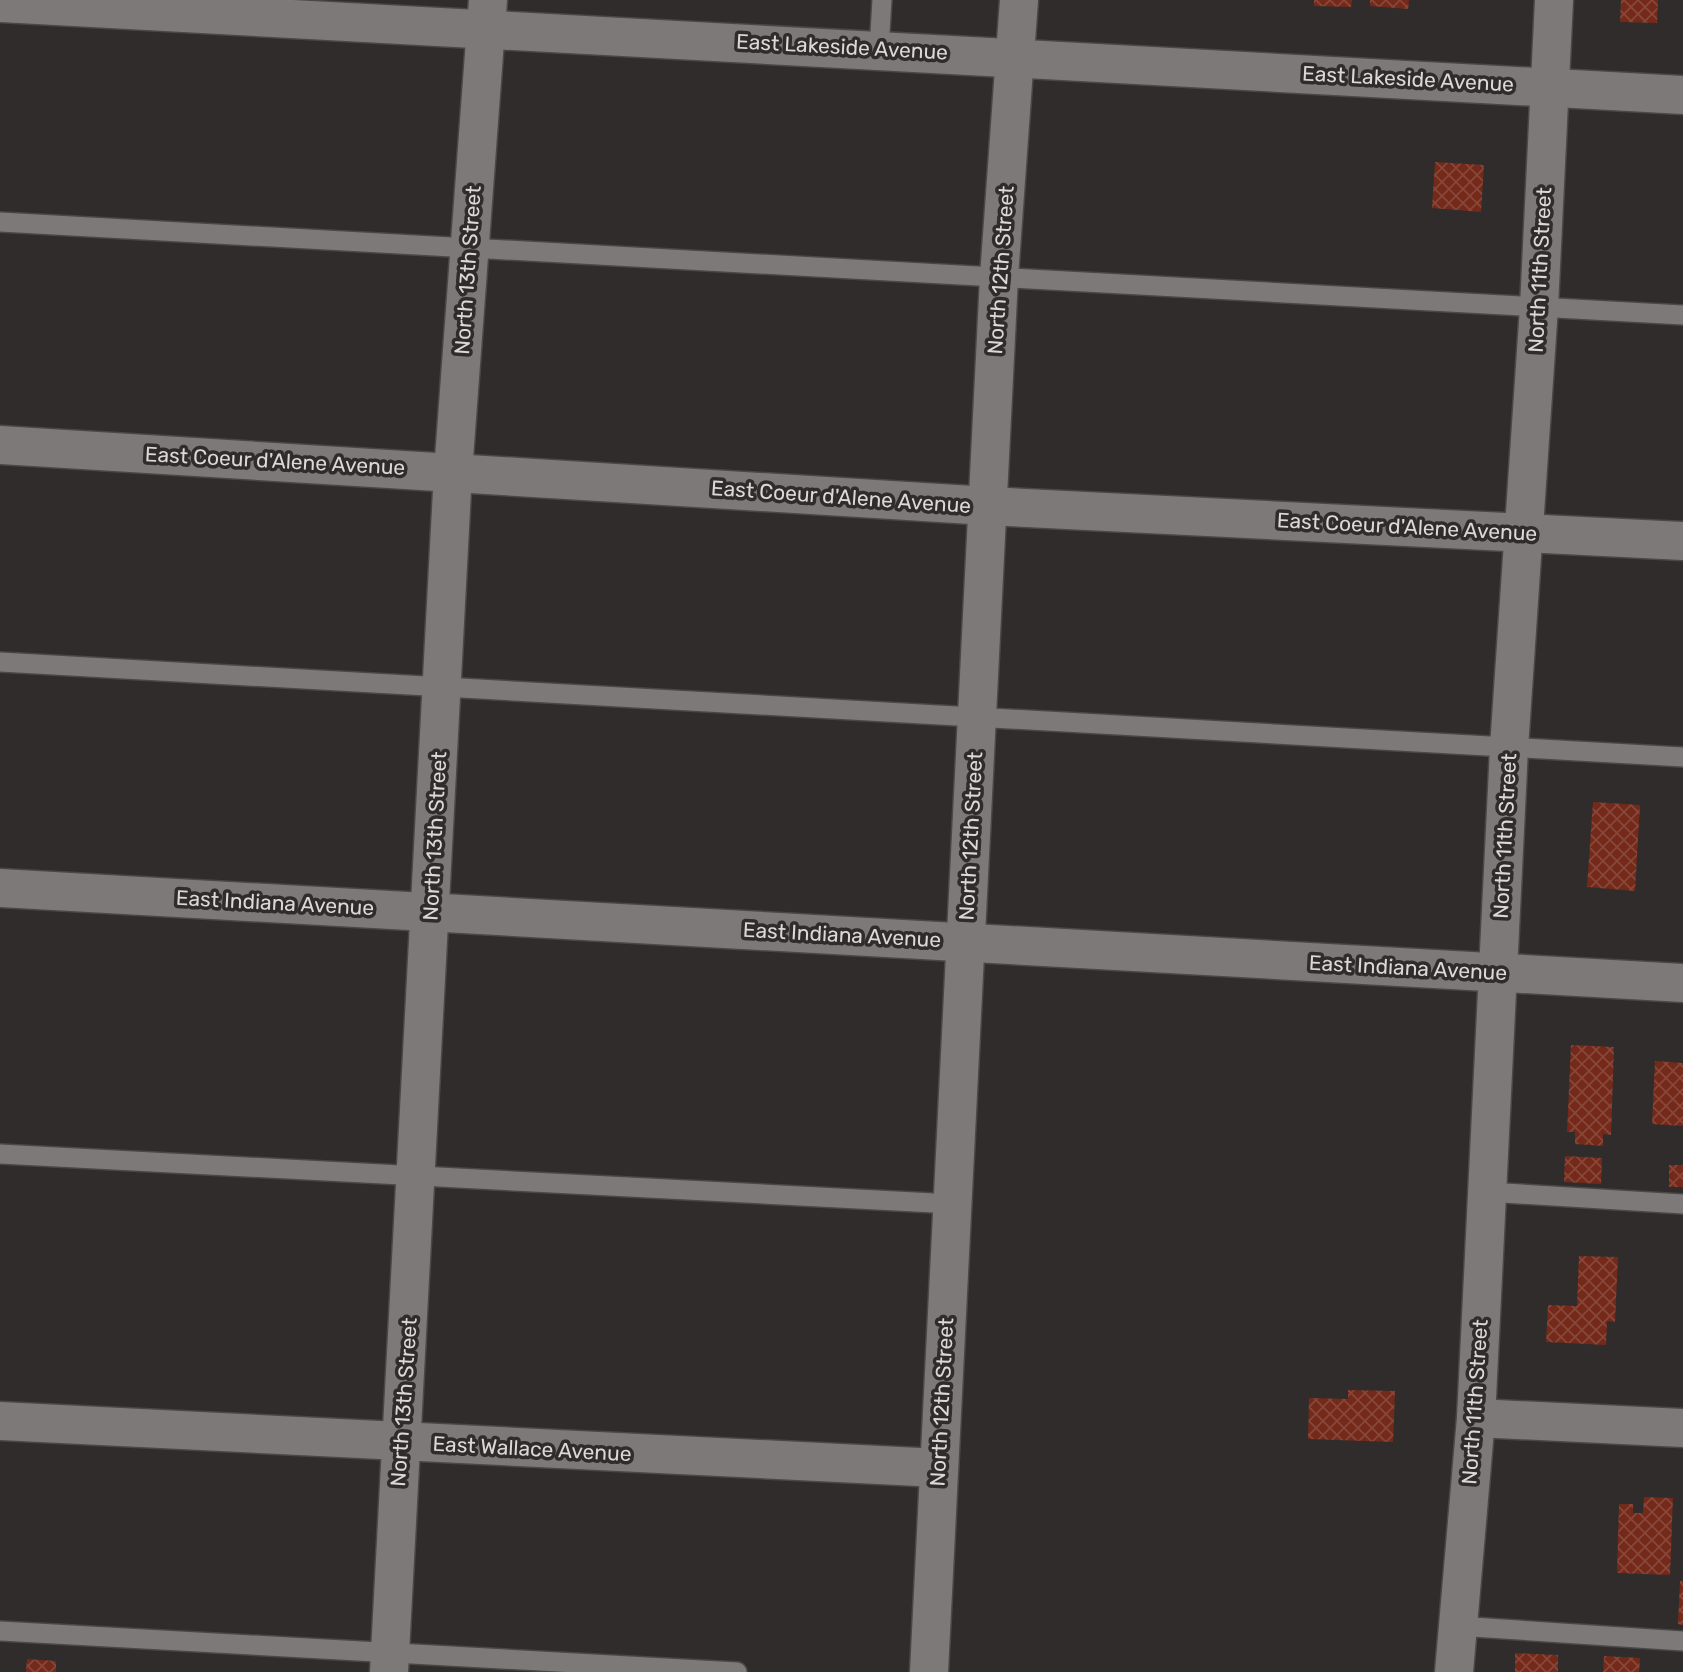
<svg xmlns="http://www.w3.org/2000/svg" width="1683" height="1672" font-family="Rubik,sans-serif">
  <defs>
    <pattern id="building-cross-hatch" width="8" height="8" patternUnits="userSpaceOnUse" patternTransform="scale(1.75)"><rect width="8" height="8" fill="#742919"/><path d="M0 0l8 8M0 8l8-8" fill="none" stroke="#87473a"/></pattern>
  </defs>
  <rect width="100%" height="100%" fill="#2f2c2b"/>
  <g fill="url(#building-cross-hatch)">
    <polygon points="1314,0 1352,0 1351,7 1314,6"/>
    <polygon points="1370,0 1409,0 1408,9 1370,6"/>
    <polygon points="1621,0 1658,0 1657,23 1620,22"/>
    <polygon points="1435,162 1484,165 1481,212 1432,208"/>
    <polygon points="1593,802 1640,805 1635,891 1587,887"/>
    <polygon points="1571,1045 1614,1047 1611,1135 1603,1134 1603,1146 1575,1144 1575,1132 1567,1132"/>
    <polygon points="1655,1061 1683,1063 1683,1126 1652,1124"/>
    <polygon points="1565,1156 1602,1158 1601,1184 1564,1182"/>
    <rect x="1669" y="1165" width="14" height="22"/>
    <polygon points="1579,1256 1618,1257 1615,1322 1607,1321 1606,1345 1546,1342 1548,1305 1577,1306"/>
    <polygon points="1348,1390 1395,1391 1393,1442 1308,1439 1309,1398 1348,1399"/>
    <polygon points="1644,1497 1673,1498 1670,1575 1617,1573 1619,1504 1633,1504 1633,1513 1643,1513"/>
    <polygon points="1680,1581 1683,1581 1683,1625 1678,1624"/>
    <polygon points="1515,1653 1558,1655 1558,1672 1515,1672"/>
    <polygon points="1604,1656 1640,1658 1639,1672 1603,1672"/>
    <polygon points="27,1659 56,1661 56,1672 26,1672"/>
  </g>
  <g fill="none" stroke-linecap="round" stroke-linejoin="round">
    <g stroke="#4a4747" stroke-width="22">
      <g id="lane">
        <polyline points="879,49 882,0"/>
        <polyline points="0,222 1683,315"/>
        <polyline points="0,662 1683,757"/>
        <polyline points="0,1154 953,1204"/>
        <polyline points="1487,1192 1683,1204"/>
        <polyline points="1457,1626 1683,1641"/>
        <polyline points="0,1631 737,1672"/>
      </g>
    </g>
    <g stroke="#4a4747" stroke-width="41">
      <g id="street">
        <polyline points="0,3 1683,95"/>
        <polyline points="0,445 988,506 1683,541"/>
        <polyline points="0,888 1683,983"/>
        <polyline points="1476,1418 1683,1428"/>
        <polyline points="0,1421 939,1468"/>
        <polyline points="389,1672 453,472 488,0"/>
        <polyline points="929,1672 999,277 1019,0"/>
        <polyline points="1454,1672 1476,1418 1509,748 1539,307 1554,0"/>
      </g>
    </g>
    <use href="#lane" stroke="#7c7978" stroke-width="19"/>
    <use href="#street" stroke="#7c7978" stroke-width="38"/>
  </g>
  <g text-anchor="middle" stroke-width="7" stroke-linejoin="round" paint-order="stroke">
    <g font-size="21" fill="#dad9d8" stroke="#2f2c2b">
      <text transform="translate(842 47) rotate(3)" y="7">East Lakeside Avenue</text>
      <text transform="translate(1408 79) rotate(3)" y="7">East Lakeside Avenue</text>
      <text transform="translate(468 270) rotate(-86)" y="7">North 13th Street</text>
      <text transform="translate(1001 270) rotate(-86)" y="7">North 12th Street</text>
      <text transform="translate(1540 270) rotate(-87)" y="7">North 11th Street</text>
      <text transform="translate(275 461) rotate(3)" y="7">East Coeur d'Alene Avenue</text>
      <text transform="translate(841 497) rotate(4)" y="7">East Coeur d'Alene Avenue</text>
      <text transform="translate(1407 527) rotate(3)" y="7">East Coeur d'Alene Avenue</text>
      <text transform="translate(435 836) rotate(-87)" y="7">North 13th Street</text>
      <text transform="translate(971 836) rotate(-87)" y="7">North 12th Street</text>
      <text transform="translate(1505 836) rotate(-87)" y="7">North 11th Street</text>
      <text transform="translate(275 903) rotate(3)" y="7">East Indiana Avenue</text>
      <text transform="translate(842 935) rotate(3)" y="7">East Indiana Avenue</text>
      <text transform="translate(1408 968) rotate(3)" y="7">East Indiana Avenue</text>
      <text transform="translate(404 1402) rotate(-86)" y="7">North 13th Street</text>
      <text transform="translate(942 1402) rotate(-87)" y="7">North 12th Street</text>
      <text transform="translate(1475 1402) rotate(-86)" y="7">North 11th Street</text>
      <text transform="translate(532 1449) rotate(3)" y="7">East Wallace Avenue</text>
    </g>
  </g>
</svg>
